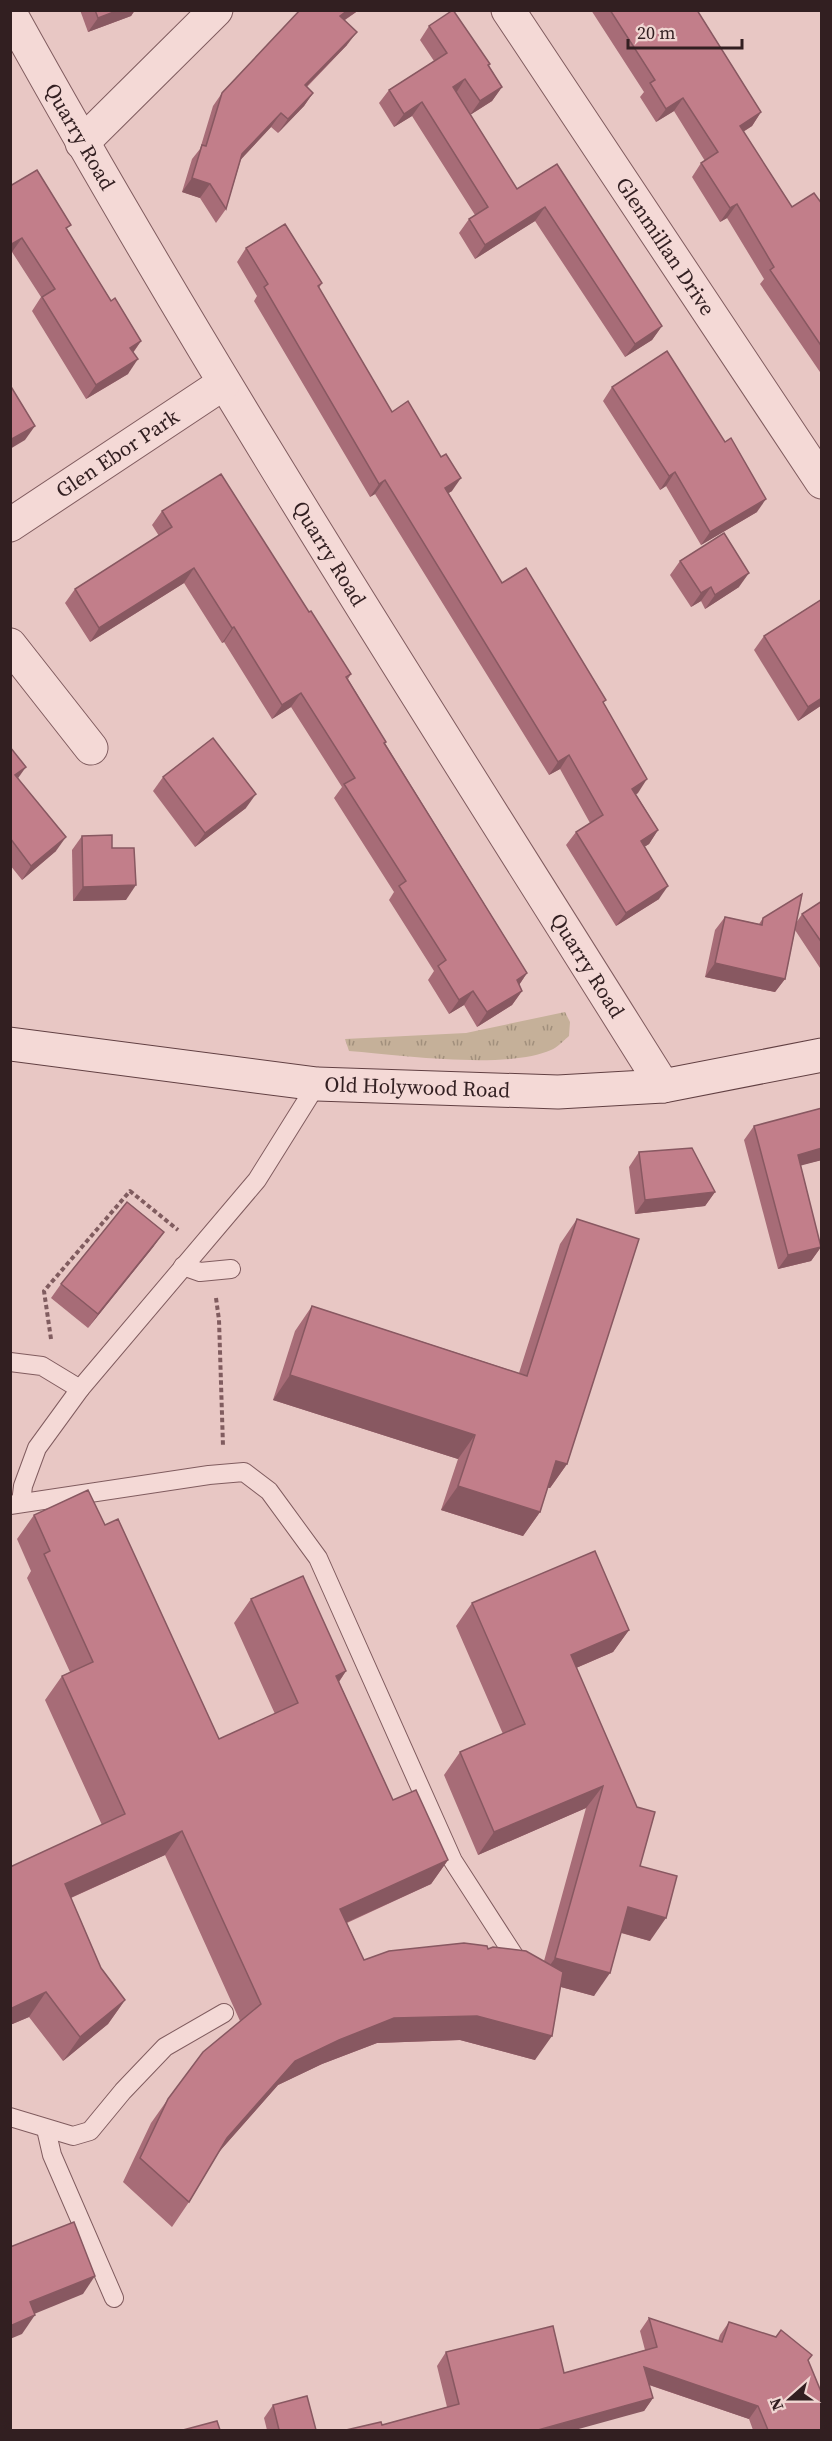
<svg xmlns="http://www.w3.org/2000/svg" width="832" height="2441" font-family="'Source Serif 4',serif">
  <defs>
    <pattern id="grass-tufts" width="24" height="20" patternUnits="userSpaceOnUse" patternTransform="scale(1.5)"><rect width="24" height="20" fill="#c5b099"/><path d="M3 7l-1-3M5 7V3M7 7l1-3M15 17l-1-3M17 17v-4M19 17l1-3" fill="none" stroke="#a18f7c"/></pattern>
  </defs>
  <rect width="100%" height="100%" fill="#e8c7c4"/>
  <path fill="url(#grass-tufts)" d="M565 1012 570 1022 569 1036C564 1040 557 1048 551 1050 506 1070 400 1055 349 1051L345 1039 466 1033Z"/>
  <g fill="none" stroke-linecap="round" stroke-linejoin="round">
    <g stroke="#805c5f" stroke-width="20">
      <g id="lane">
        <polyline points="183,1266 200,1272 231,1269"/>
        <polyline points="10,1362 42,1366 80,1389"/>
        <polyline points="21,1503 23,1486 37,1448 80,1389 257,1180 317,1084"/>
        <polyline points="10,1505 209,1475 244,1472 269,1491 318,1558 453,1861 515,1957"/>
        <polyline points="10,2117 73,2136 90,2131 123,2091 165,2047 224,2013"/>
        <polyline points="46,2129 52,2155 114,2298"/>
      </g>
    </g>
    <g stroke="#805c5f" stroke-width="35">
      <g id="street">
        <path id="s1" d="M508 10 822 482"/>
        <path id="s2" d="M10 13C213 380 441 731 663 1086"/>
        <polyline points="82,143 216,10"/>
        <path id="s3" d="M10 525 224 383"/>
        <polyline points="10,645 91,748"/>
      </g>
    </g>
    <g stroke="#624043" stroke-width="35">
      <g id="secondary">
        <path id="s4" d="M10 1044 317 1084 558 1092 663 1086 822 1055"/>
      </g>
    </g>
    <g stroke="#805c5f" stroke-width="4" stroke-dasharray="4.5 3" stroke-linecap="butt">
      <polyline points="216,1298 219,1320 223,1446"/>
      <polyline points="51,1339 44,1291 130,1191 178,1230"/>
    </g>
    <use href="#lane" stroke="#f4d9d6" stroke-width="18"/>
    <use href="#street" stroke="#f4d9d6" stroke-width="33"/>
    <use href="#secondary" stroke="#f4d9d6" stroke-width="33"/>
  </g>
  <g fill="#a76c77">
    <polygon points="80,10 135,10 131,16 88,32"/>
    <polygon points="300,10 359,10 345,20 347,45 307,87 313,93 304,106 278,133 271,127 241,159 226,209 216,223 200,198 182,192 192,159 200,149 213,106 222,93"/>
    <polygon points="591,10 697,10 761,112 752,126 743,132 792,207 822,204 822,375 760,284 764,279 727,218 720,222 692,177 701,163 705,161 674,111 656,122 640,97 644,92"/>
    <polygon points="429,26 490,64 489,66 502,87 492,101 470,115 517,189 557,164 662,326 652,340 625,357 535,221 475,259 459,233 469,219 475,215 412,116 394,127 379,103 389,90 434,61 420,40"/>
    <polygon points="10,186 67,230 111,301 141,341 133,353 128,374 86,399 32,311 41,297 12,252"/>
    <polygon points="246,248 322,283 319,288 392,412 452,491 448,493 502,583 604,704 638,793 636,794 658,830 649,844 644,847 659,899 616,926 566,845 576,832 590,823 560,769 549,775 375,494 370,497 254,301 257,296 237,262"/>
    <polygon points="612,387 757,512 701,545 666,486 660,490 603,401"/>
    <polygon points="162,511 309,612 351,674 348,679 386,742 385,743 527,973 519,985 522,991 512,1005 477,1027 464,1005 449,1014 428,980 434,971 389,900 394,892 334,798 342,787 291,707 272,719 224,642 222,643 184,583 90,642 65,603 75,589 159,536 152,525"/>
    <polygon points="680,561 739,587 705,609 701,601 691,607 670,575"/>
    <polygon points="822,599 822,705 798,721 754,650 764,636"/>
    <polygon points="10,747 18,778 56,851 22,880 10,865"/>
    <polygon points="163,777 246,808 195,847 153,791"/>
    <polygon points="82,836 112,848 126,900 73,901 72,850"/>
    <polygon points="822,901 822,971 795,930 785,979 775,992 705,977 715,930 725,917 759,924 763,918 796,923 802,914"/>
    <polygon points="822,1108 822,1160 800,1165 821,1247 811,1261 778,1269 744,1140 754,1126"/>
    <polygon points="639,1152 715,1192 705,1206 635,1214 629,1167"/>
    <polygon points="577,1219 567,1464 550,1488 547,1488 540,1512 523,1536 441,1510 458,1459 273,1400 295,1331 312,1306 519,1373 560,1244"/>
    <polygon points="154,1246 88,1328 51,1298 61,1284"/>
    <polygon points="34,1515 105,1525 219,1739 275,1714 234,1623 251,1599 346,1671 339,1682 393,1800 448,1860 431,1884 347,1923 364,1960 488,1949 544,1961 586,1808 478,1855 444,1775 460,1752 503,1734 456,1626 472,1603 629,1630 613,1652 576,1668 640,1866 650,1941 621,1933 594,1996 561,1987 535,2060 460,2040 377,2043 322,2064 278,2085 219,2152 189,2202 172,2227 123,2182 151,2123 168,2099 240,2021 165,1855 71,1898 101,1968 125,2000 108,2024 63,2061 29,2017 10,2025 102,1825 45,1700 62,1676 70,1672 27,1578 31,1571 17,1539"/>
    <polygon points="649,2318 718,2341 720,2335 729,2322 812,2355 808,2361 822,2430 753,2430 749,2419 649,2385 653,2398 644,2411 382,2425 447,2407 437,2366 446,2352 564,2373 645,2350 640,2331"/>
    <polygon points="273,2405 316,2430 267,2430 264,2418"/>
  </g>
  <g fill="#885861">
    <polygon points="119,10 135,10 131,16 88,32 98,18"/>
    <polygon points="348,10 359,10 331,29 340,16"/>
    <polygon points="357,32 347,45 295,98 305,85"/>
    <polygon points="465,79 456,93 453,87"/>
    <polygon points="502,87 492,101 470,115 480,101"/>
    <polygon points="313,93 304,106 278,133 288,119"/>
    <polygon points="683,98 674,111 656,122 666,109"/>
    <polygon points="422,102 412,116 394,127 404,114"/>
    <polygon points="761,112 752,126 730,140 740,126"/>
    <polygon points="281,113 271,127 233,168 242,154"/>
    <polygon points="192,178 210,184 200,198 182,192"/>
    <polygon points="737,204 727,218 720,222 730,208"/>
    <polygon points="545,207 535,221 475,259 485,245"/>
    <polygon points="22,238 12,252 10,253 10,245"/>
    <polygon points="662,326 652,340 625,357 635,344"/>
    <polygon points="141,341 131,355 130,348"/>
    <polygon points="138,359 128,374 86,399 96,385"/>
    <polygon points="35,426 25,440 10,449 10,440"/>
    <polygon points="675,472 666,486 660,490 669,476"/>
    <polygon points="461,478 452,491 436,501 445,488"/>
    <polygon points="385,480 375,494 370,497 379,484"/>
    <polygon points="766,499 757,512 701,545 710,532"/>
    <polygon points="194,568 184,583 90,642 99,628"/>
    <polygon points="749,573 739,587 705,609 715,595"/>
    <polygon points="711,587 701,601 691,607 701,593"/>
    <polygon points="234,627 224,642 222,643 232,628"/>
    <polygon points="301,693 291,707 272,719 282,705"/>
    <polygon points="822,698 822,705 798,721 808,707"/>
    <polygon points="569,755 560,769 549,775 558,762"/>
    <polygon points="26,767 16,781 15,775"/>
    <polygon points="647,779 638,793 623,802 632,789"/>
    <polygon points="256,794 246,808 195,847 205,833"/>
    <polygon points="658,830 649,844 631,855 641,841"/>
    <polygon points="66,837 56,851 22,880 31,866"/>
    <polygon points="136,885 126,900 73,901 83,887"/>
    <polygon points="668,886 659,899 616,926 626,913"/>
    <polygon points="715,963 785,979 775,992 705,977"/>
    <polygon points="527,973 517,988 517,980"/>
    <polygon points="473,991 464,1005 449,1014 459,1000"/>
    <polygon points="522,991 512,1005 477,1027 487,1012"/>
    <polygon points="822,1148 822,1160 788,1169 798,1155"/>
    <polygon points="715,1192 705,1206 635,1214 645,1200"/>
    <polygon points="164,1232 154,1246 88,1328 98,1314"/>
    <polygon points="821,1247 811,1261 778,1269 788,1255"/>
    <polygon points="290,1375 475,1435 458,1459 273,1400"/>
    <polygon points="556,1461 567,1464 550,1488 539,1485"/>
    <polygon points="458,1486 540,1512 523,1536 441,1510"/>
    <polygon points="629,1630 613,1652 555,1677 571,1655"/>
    <polygon points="346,1671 329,1696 336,1676"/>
    <polygon points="603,1786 586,1808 478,1855 494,1832"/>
    <polygon points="182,1831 165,1855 48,1908 65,1884"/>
    <polygon points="448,1860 431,1884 323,1933 340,1909"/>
    <polygon points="628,1907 666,1918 650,1941 612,1930"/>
    <polygon points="555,1958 610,1973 594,1996 539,1981"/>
    <polygon points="46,1992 29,2017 10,2025 10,2009"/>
    <polygon points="125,2000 108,2024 63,2061 80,2037"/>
    <polygon points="477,2016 552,2036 535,2060 460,2040 377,2043 322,2064 278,2085 210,2162 227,2138 295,2061 339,2040 394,2018"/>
    <polygon points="95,2276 83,2294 17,2321 30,2302"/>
    <polygon points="35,2315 22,2334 10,2339 10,2326"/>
    <polygon points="644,2367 758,2406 749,2419 635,2380"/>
    <polygon points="653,2398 644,2411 575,2430 538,2430"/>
  </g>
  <g fill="#c27e8a" stroke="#885861" stroke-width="1.5">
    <polygon points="95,10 119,10 98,18"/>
    <polygon points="300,10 348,10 340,16 357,32 305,85 313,93 288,119 281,113 242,154 226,209 210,184 192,178 202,145 206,146 222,93"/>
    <polygon points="453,10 490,64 488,65 502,87 480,101 465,79 453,87 517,189 557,164 662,326 635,344 545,207 485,245 469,219 488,207 422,102 404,114 389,90 447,53 429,26"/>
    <polygon points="610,10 697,10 761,112 740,126 792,207 814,193 822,204 822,347 770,270 774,267 737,204 730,208 701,163 718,152 683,98 666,109 650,83 655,80"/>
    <polygon points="37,170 71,225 66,228 111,301 115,298 141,341 130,348 138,359 96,385 42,297 55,289 22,238 10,245 10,186"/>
    <polygon points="285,224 322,283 318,286 392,412 408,401 441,457 446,454 461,478 445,488 502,583 526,568 606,700 603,702 647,779 632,789 658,830 641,841 668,886 626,913 576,832 603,815 569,755 558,762 385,480 379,484 264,287 268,284 246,248"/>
    <polygon points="667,351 725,442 731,438 766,499 710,532 675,472 669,476 612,387"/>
    <polygon points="10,385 35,426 10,440"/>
    <polygon points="221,474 309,612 311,611 351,674 346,677 386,742 384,743 527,973 517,980 522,991 487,1012 473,991 459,1000 438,966 446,960 399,886 406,881 344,784 355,778 301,693 282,705 234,627 232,628 194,568 99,628 75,589 172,527 162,511"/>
    <polygon points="724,533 749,573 715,595 711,587 701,593 680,561"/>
    <polygon points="822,599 822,698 808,707 764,636"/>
    <polygon points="213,738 256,794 205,833 163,777"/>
    <polygon points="10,747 26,767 15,775 66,837 31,866 10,838"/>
    <polygon points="112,835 112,848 134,848 136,885 83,887 82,836"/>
    <polygon points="802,894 785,979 715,963 725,917 762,925 763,918"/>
    <polygon points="822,901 822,943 802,914"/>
    <polygon points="822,1108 822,1148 798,1155 821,1247 788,1255 754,1126"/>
    <polygon points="692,1148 715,1192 645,1200 639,1152"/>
    <polygon points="127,1202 164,1232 98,1314 61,1284"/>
    <polygon points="577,1219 639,1239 567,1464 556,1461 540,1512 458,1486 475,1435 290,1375 312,1306 527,1376"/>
    <polygon points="88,1490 105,1525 118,1519 219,1739 298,1703 251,1599 303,1576 346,1671 336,1676 393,1800 416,1790 448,1860 340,1909 364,1960 389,1951 464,1943 487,1946 488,1949 493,1947 526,1951 563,1972 552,2036 477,2016 394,2018 339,2040 295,2061 227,2138 189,2202 140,2158 168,2099 203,2052 261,2004 182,1831 65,1884 101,1968 125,2000 80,2037 46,1992 10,2009 10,1867 125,1814 62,1676 93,1662 44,1554 50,1551 34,1515"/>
    <polygon points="595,1551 629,1630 571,1655 637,1807 655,1812 640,1866 677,1876 666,1918 628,1907 610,1973 555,1958 603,1786 494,1832 460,1752 525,1724 472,1603"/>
    <polygon points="74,2222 95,2276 30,2302 35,2315 10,2326 10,2247"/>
    <polygon points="649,2318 722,2342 729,2322 776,2337 781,2330 812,2355 808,2360 822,2394 822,2430 768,2430 758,2406 644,2367 653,2398 538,2430 346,2430 381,2422 382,2425 459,2404 446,2352 553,2326 564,2373 657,2347"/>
    <polygon points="307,2396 316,2430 279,2430 273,2405"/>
    <polygon points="217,2421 220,2430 183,2430"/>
  </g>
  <g text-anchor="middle" stroke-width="4.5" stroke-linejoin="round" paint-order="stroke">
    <g font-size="21" fill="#321f21" stroke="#f0d6d2">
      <text dy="7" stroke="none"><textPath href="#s2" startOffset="142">Quarry Road</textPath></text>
      <text dy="7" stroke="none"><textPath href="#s1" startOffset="284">Glenmillan Drive</textPath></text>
      <text dy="7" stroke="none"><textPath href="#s3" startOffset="129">Glen Ebor Park</textPath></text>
      <text dy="7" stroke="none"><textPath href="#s2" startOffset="628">Quarry Road</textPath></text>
      <text dy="7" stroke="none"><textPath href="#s2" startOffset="1114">Quarry Road</textPath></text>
      <text dy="7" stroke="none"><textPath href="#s4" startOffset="410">Old Holywood Road</textPath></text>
    </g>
  </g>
  <rect width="832" height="2441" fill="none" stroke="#321f21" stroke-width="24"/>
  <g transform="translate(790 2399) rotate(249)" stroke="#f0d6d2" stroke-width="4.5" paint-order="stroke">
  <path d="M0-4.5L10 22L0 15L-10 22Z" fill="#321f21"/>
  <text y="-9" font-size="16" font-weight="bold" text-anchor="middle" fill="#321f21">N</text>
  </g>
  <path d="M628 39v9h114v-9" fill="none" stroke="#321f21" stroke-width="3"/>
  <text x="637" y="39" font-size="18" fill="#321f21" stroke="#f0d6d2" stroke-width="4.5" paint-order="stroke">20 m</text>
</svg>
